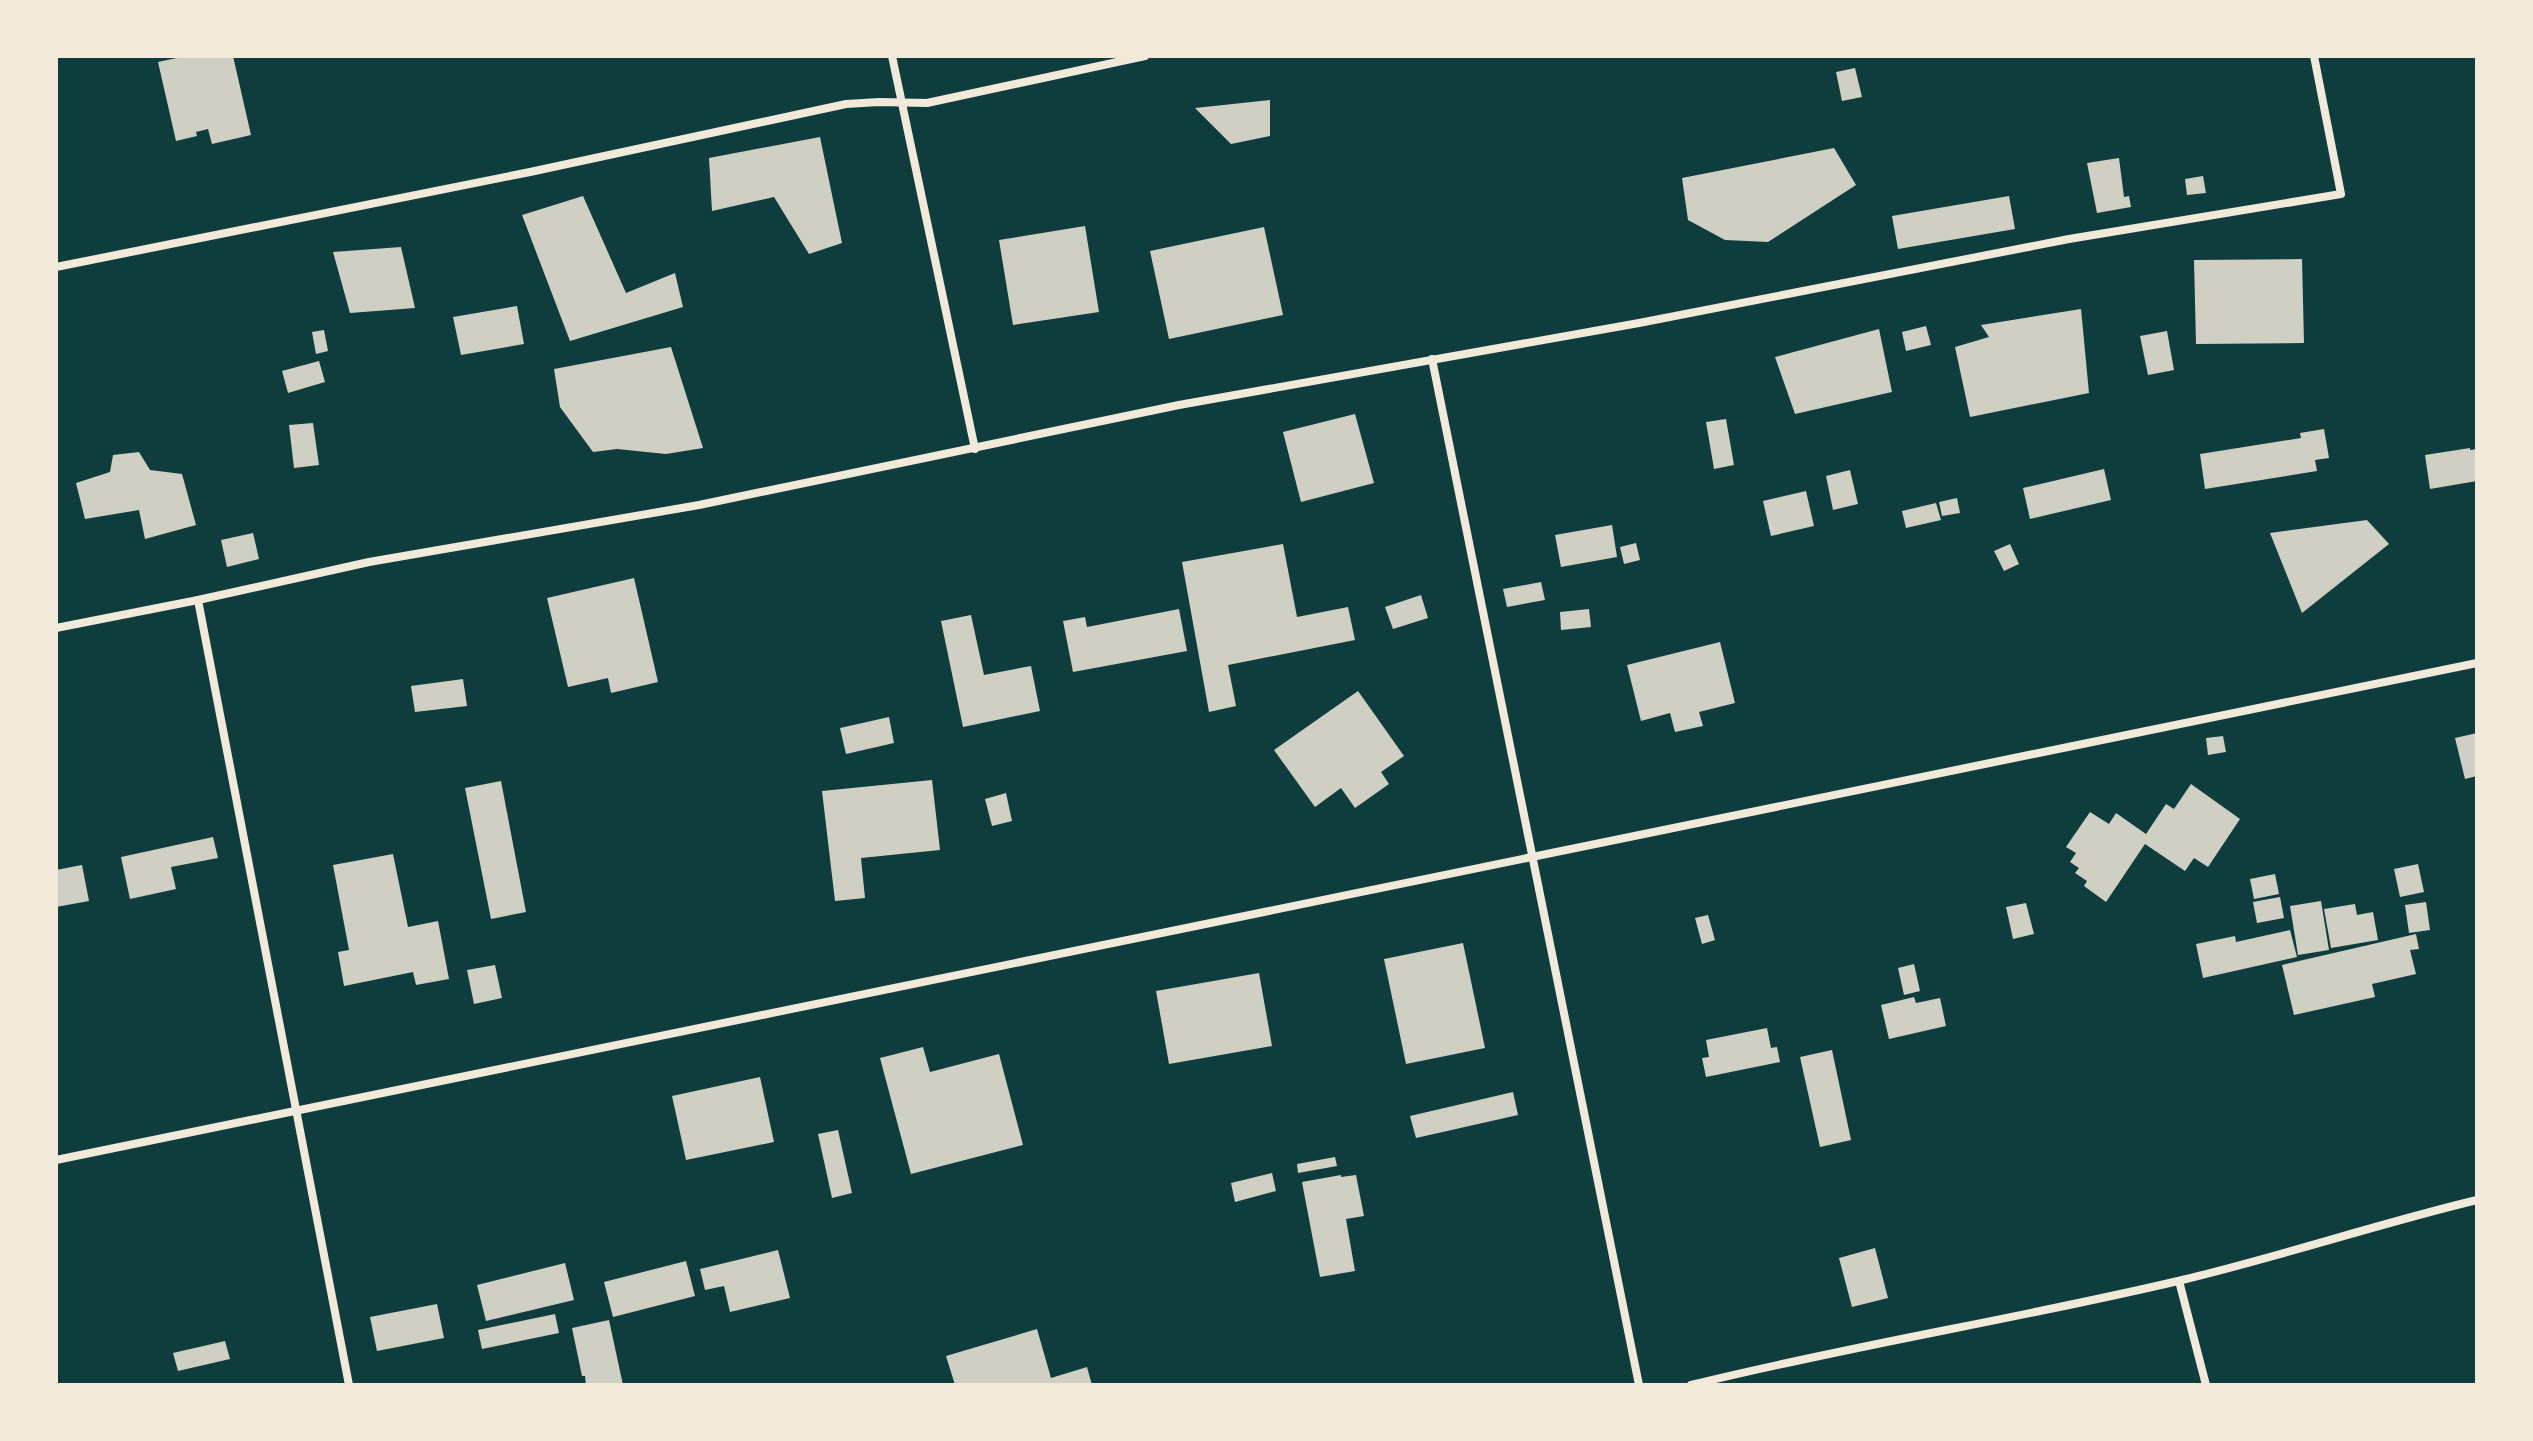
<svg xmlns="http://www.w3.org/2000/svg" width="2533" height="1441" font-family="Cabin,sans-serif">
  <rect width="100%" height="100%" fill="#0f3d3e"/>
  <g fill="#cfcfc3">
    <polygon points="186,56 233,56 251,135 212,144 208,129 196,132 197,136 176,141 158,62"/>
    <polygon points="1855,68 1862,97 1842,101 1836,72"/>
    <polygon points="1270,100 1270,136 1231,144 1195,108"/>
    <polygon points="820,137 842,243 809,254 774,197 712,211 709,158"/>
    <polygon points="1834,148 1856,185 1768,242 1725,240 1688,220 1682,178"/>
    <polygon points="2119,158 2124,197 2129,196 2131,207 2097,213 2087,163"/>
    <polygon points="2203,176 2206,193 2187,195 2185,179"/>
    <polygon points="583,196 626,293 675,273 683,307 570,341 522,215"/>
    <polygon points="2009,196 2015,229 1898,249 1892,216"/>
    <polygon points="1085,226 1099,312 1013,325 999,240"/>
    <polygon points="1264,227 1283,315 1169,339 1150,251"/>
    <polygon points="401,247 415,308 350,313 333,252"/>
    <polygon points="2302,259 2304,343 2196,344 2194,260"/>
    <polygon points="517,306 524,344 461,355 453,317"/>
    <polygon points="2081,309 2089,393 1970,417 1955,347 1989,337 1981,325"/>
    <polygon points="1926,326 1931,345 1906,351 1902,332"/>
    <polygon points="1879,329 1892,392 1795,414 1775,357"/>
    <polygon points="324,330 328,351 316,354 312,332"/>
    <polygon points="2167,331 2174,370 2148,375 2140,336"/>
    <polygon points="671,347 703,448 666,454 617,449 593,452 560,407 554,369"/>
    <polygon points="319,361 325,382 288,393 282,371"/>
    <polygon points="1355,414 1374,483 1301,502 1283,432"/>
    <polygon points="1726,419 1734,465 1714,469 1706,422"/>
    <polygon points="313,423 319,465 294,468 289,425"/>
    <polygon points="2324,429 2329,458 2315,460 2317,471 2205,489 2200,454 2301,438 2300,433"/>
    <polygon points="2470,448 2470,450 2477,449 2477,481 2430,489 2425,455"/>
    <polygon points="139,452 150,470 182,474 196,525 145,539 139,510 85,519 76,483 110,472 113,455"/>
    <polygon points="2104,469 2111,500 2030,519 2023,488"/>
    <polygon points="1850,470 1858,504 1833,510 1826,476"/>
    <polygon points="1806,491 1814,526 1771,536 1763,501"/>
    <polygon points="1957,498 1960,513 1942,516 1939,502"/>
    <polygon points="1936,503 1941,520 1906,528 1902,511"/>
    <polygon points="2367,520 2389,544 2302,613 2270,533"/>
    <polygon points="1612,525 1617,557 1561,567 1555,535"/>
    <polygon points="253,533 259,559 227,567 221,540"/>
    <polygon points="1636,543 1640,560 1624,564 1620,547"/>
    <polygon points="1283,544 1297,617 1348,607 1355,640 1228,665 1236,706 1209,712 1182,562"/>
    <polygon points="2010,544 2019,564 2004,571 1994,551"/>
    <polygon points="634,578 658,682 611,693 608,678 568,687 547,598"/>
    <polygon points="1541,582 1545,600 1507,607 1503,589"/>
    <polygon points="1421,595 1428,618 1393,629 1385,607"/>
    <polygon points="1179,609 1187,651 1073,672 1063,621 1085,617 1087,627"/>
    <polygon points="1589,609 1591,627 1561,630 1560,612"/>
    <polygon points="971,615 984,675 1031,666 1040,711 963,727 941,621"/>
    <polygon points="1720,642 1735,703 1699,712 1703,726 1675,732 1670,713 1641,721 1627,665"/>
    <polygon points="463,679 467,706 415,712 411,686"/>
    <polygon points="1358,691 1404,756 1381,772 1389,784 1355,808 1341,788 1315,807 1274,750"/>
    <polygon points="889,717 894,743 846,754 840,728"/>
    <polygon points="2477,733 2477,776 2465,779 2455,738"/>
    <polygon points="2223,736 2226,752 2208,755 2206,738"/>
    <polygon points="932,780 940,850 861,858 865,898 835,901 822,791"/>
    <polygon points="501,781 526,912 491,919 465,788"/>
    <polygon points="2191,784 2240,819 2208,867 2194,858 2185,871 2145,844 2106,902 2084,886 2087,881 2075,873 2079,868 2070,862 2076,853 2066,847 2090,812 2109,824 2116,813 2146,834 2166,804 2174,809"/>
    <polygon points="1006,793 1012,821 992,826 985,799"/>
    <polygon points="213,837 218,858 171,867 176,889 130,899 121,857"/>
    <polygon points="393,854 408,927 438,921 449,979 416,985 413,972 344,986 338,952 349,950 333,865"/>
    <polygon points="2418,864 2424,892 2400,897 2394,869"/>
    <polygon points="82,865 89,901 56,907 56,870"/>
    <polygon points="2275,874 2279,894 2254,899 2250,879"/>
    <polygon points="2280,897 2284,918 2257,923 2253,902"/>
    <polygon points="2321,901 2329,950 2298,955 2290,906"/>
    <polygon points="2426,902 2430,930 2409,933 2405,905"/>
    <polygon points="2026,903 2034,934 2013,939 2006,907"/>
    <polygon points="2355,904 2357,915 2373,912 2378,940 2331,948 2324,909"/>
    <polygon points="1708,915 1715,940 1702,944 1695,918"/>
    <polygon points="2290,930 2297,957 2203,978 2196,944 2235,936 2236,942"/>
    <polygon points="2416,934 2419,949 2410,950 2416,974 2372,984 2375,997 2294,1015 2282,965"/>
    <polygon points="1463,943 1485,1048 1406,1064 1384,959"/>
    <polygon points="1914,964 1920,991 1904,995 1898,968"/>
    <polygon points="495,965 502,998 474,1004 467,970"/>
    <polygon points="1259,973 1272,1046 1169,1064 1156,991"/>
    <polygon points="1914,997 1916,1003 1940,998 1946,1026 1889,1039 1881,1005"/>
    <polygon points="1767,1028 1771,1048 1777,1047 1780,1062 1706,1077 1702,1058 1709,1057 1706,1040"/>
    <polygon points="923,1047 930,1072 999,1054 1023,1145 911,1174 880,1058"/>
    <polygon points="1832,1050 1851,1140 1820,1147 1800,1057"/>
    <polygon points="760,1077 774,1142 686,1160 672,1096"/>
    <polygon points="1513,1092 1518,1115 1416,1138 1410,1116"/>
    <polygon points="838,1130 852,1193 832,1198 818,1134"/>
    <polygon points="1335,1157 1337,1166 1298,1173 1297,1164"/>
    <polygon points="1272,1173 1276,1191 1235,1202 1231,1183"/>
    <polygon points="1341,1175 1341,1177 1356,1175 1364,1216 1346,1219 1355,1271 1320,1277 1302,1182"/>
    <polygon points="1875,1248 1888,1298 1852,1307 1839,1258"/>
    <polygon points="778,1250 790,1298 730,1312 724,1286 705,1290 700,1269"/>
    <polygon points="686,1261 695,1296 613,1317 604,1282"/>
    <polygon points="565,1263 574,1300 486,1321 477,1285"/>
    <polygon points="437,1304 444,1338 377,1351 370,1317"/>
    <polygon points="555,1314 559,1333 482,1349 478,1330"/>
    <polygon points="609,1320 623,1385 586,1385 585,1376 582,1376 572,1328"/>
    <polygon points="1037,1329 1051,1378 1087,1367 1092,1385 955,1385 946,1356"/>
    <polygon points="225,1341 230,1359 178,1371 173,1353"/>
  </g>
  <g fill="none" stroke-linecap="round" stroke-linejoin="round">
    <g stroke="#f1e9da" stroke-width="8">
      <polyline points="892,56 975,449"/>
      <polyline points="56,267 530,172 846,104 879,102 927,103 1145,56"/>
      <polyline points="1432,359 1639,1385"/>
      <polyline points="198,600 349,1385"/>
      <polyline points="56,628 198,600 369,562 699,505 1179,405 1639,323 2069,239 2341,194 2314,56"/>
      <polyline points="56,1160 2477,663"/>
      <polyline points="2179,1281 2206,1385"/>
      <path d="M1691 1385C1853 1345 2017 1319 2178 1281 2279 1257 2377 1224 2477 1200"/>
    </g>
  </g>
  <rect width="2533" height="1441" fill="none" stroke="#f1e9da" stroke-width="116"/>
</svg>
